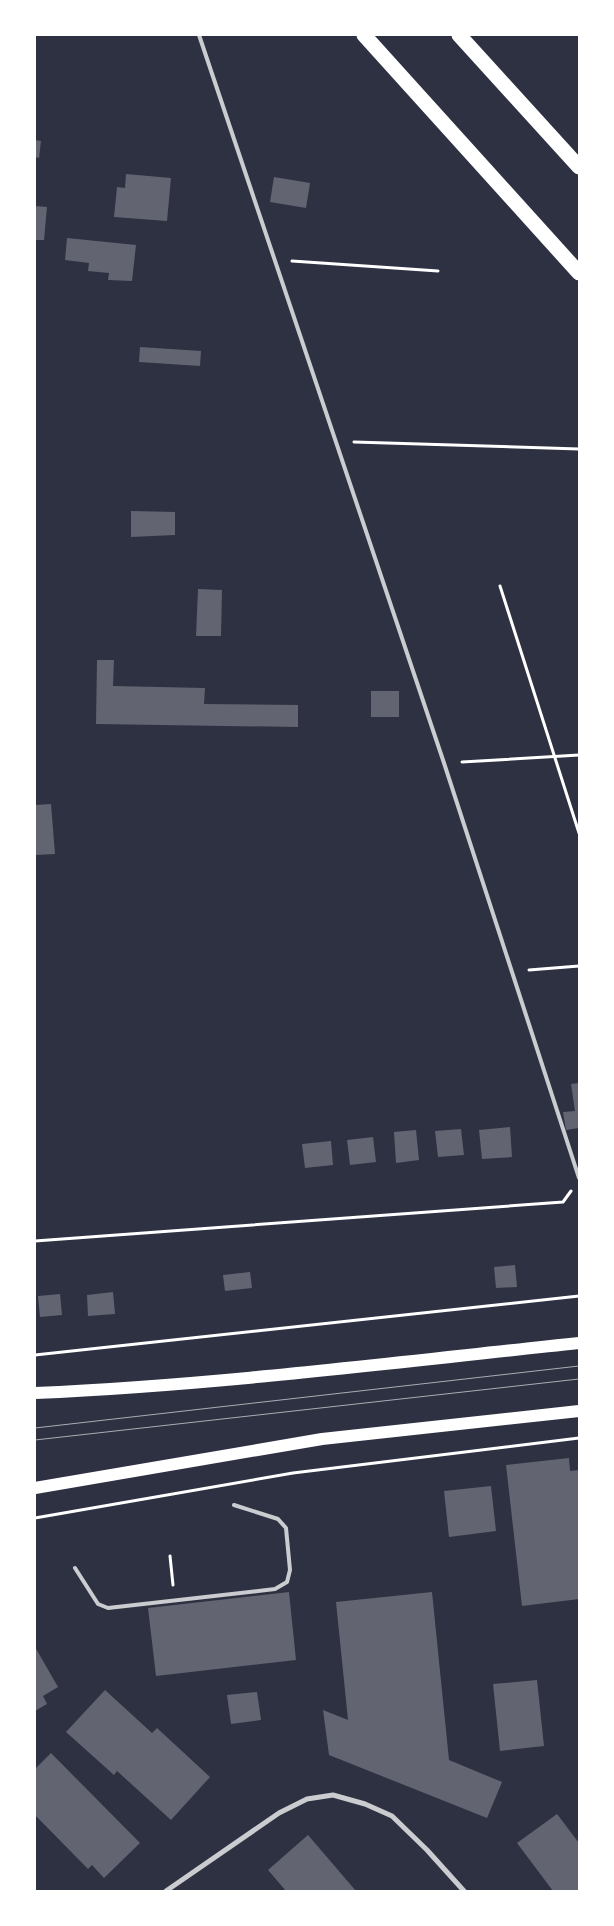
<svg xmlns="http://www.w3.org/2000/svg" width="614" height="1926" font-family="'Archivo Narrow',sans-serif">
  <rect width="100%" height="100%" fill="#2d3142"/>
  <g fill="#626471">
    <polygon points="35,140 41,141 39,158 35,157"/>
    <polygon points="126,174 171,178 167,221 114,217 117,187 125,188"/>
    <polygon points="274,177 310,183 306,208 270,202"/>
    <polygon points="35,206 47,207 44,240 35,240"/>
    <polygon points="67,238 136,245 132,281 108,280 109,273 88,271 89,263 65,260"/>
    <polygon points="140,347 201,351 200,366 139,362"/>
    <polygon points="131,511 175,512 175,535 131,537"/>
    <polygon points="198,589 222,590 221,636 196,636"/>
    <polygon points="97,660 114,660 113,686 205,688 204,704 298,705 298,727 96,724"/>
    <rect x="371" y="691" width="28" height="26"/>
    <polygon points="51,804 55,854 35,855 35,805"/>
    <polygon points="579,1083 579,1128 566,1130 563,1112 575,1111 571,1084"/>
    <polygon points="510,1127 512,1157 482,1159 479,1130"/>
    <polygon points="461,1129 464,1155 438,1157 435,1131"/>
    <polygon points="416,1130 419,1160 396,1163 394,1132"/>
    <polygon points="373,1137 376,1162 350,1165 347,1140"/>
    <polygon points="331,1141 333,1165 305,1168 302,1144"/>
    <polygon points="515,1265 517,1287 496,1288 494,1267"/>
    <polygon points="250,1272 252,1288 225,1291 223,1275"/>
    <polygon points="113,1292 115,1314 88,1316 87,1295"/>
    <polygon points="60,1294 62,1315 40,1317 38,1296"/>
    <polygon points="569,1458 570,1471 579,1470 579,1599 522,1606 506,1465"/>
    <polygon points="491,1486 496,1531 449,1537 444,1491"/>
    <polygon points="289,1592 296,1660 156,1676 148,1608"/>
    <polygon points="432,1592 449,1760 502,1782 487,1818 329,1755 323,1710 348,1720 336,1602"/>
    <polygon points="35,1647 58,1687 43,1696 47,1704 35,1711"/>
    <polygon points="537,1680 544,1746 500,1751 493,1684"/>
    <polygon points="105,1690 152,1733 157,1728 210,1777 171,1820 117,1771 114,1775 66,1732"/>
    <polygon points="257,1692 261,1720 231,1724 227,1695"/>
    <polygon points="51,1753 140,1843 104,1878 92,1865 88,1869 35,1815 35,1769"/>
    <polygon points="557,1814 579,1843 579,1891 553,1891 517,1843"/>
    <polygon points="308,1835 356,1891 286,1891 268,1870"/>
  </g>
  <g fill="none" stroke-linecap="round" stroke-linejoin="round">
    <g stroke="#fff" stroke-width="3">
      <polyline points="292,261 438,271"/>
      <polyline points="354,442 579,449"/>
      <polyline points="500,586 579,833"/>
      <polyline points="462,762 579,755"/>
      <polyline points="529,970 579,966"/>
      <polyline points="35,1241 563,1202 571,1191"/>
      <polyline points="35,1355 579,1296"/>
      <polyline points="35,1518 293,1473 579,1438"/>
      <polyline points="170,1556 173,1585"/>
    </g>
    <g stroke="#caccd0" stroke-width="4">
      <polyline points="199,35 444,763 579,1178"/>
      <polyline points="75,1568 98,1604 108,1608 275,1589 287,1582 290,1570 286,1528 278,1519 234,1505"/>
    </g>
    <polyline stroke="#caccd0" stroke-width="5" points="166,1891 279,1813 307,1799 333,1795 365,1804 392,1816 427,1850 464,1891"/>
    <g stroke="#fff" stroke-width="12">
      <path d="M35 1393C217 1385 398 1362 579 1343"/>
      <polyline points="35,1488 322,1439 579,1411"/>
    </g>
    <g stroke="#fff" stroke-width="15">
      <polyline points="364,35 579,273"/>
      <polyline points="459,35 579,167"/>
    </g>
    <g stroke="#abadb3" stroke-width="1">
      <polyline points="35,1428 579,1366"/>
      <polyline points="35,1440 579,1379"/>
    </g>
  </g>
  <rect width="614" height="1926" fill="none" stroke="#ffffff" stroke-width="72"/>
</svg>
